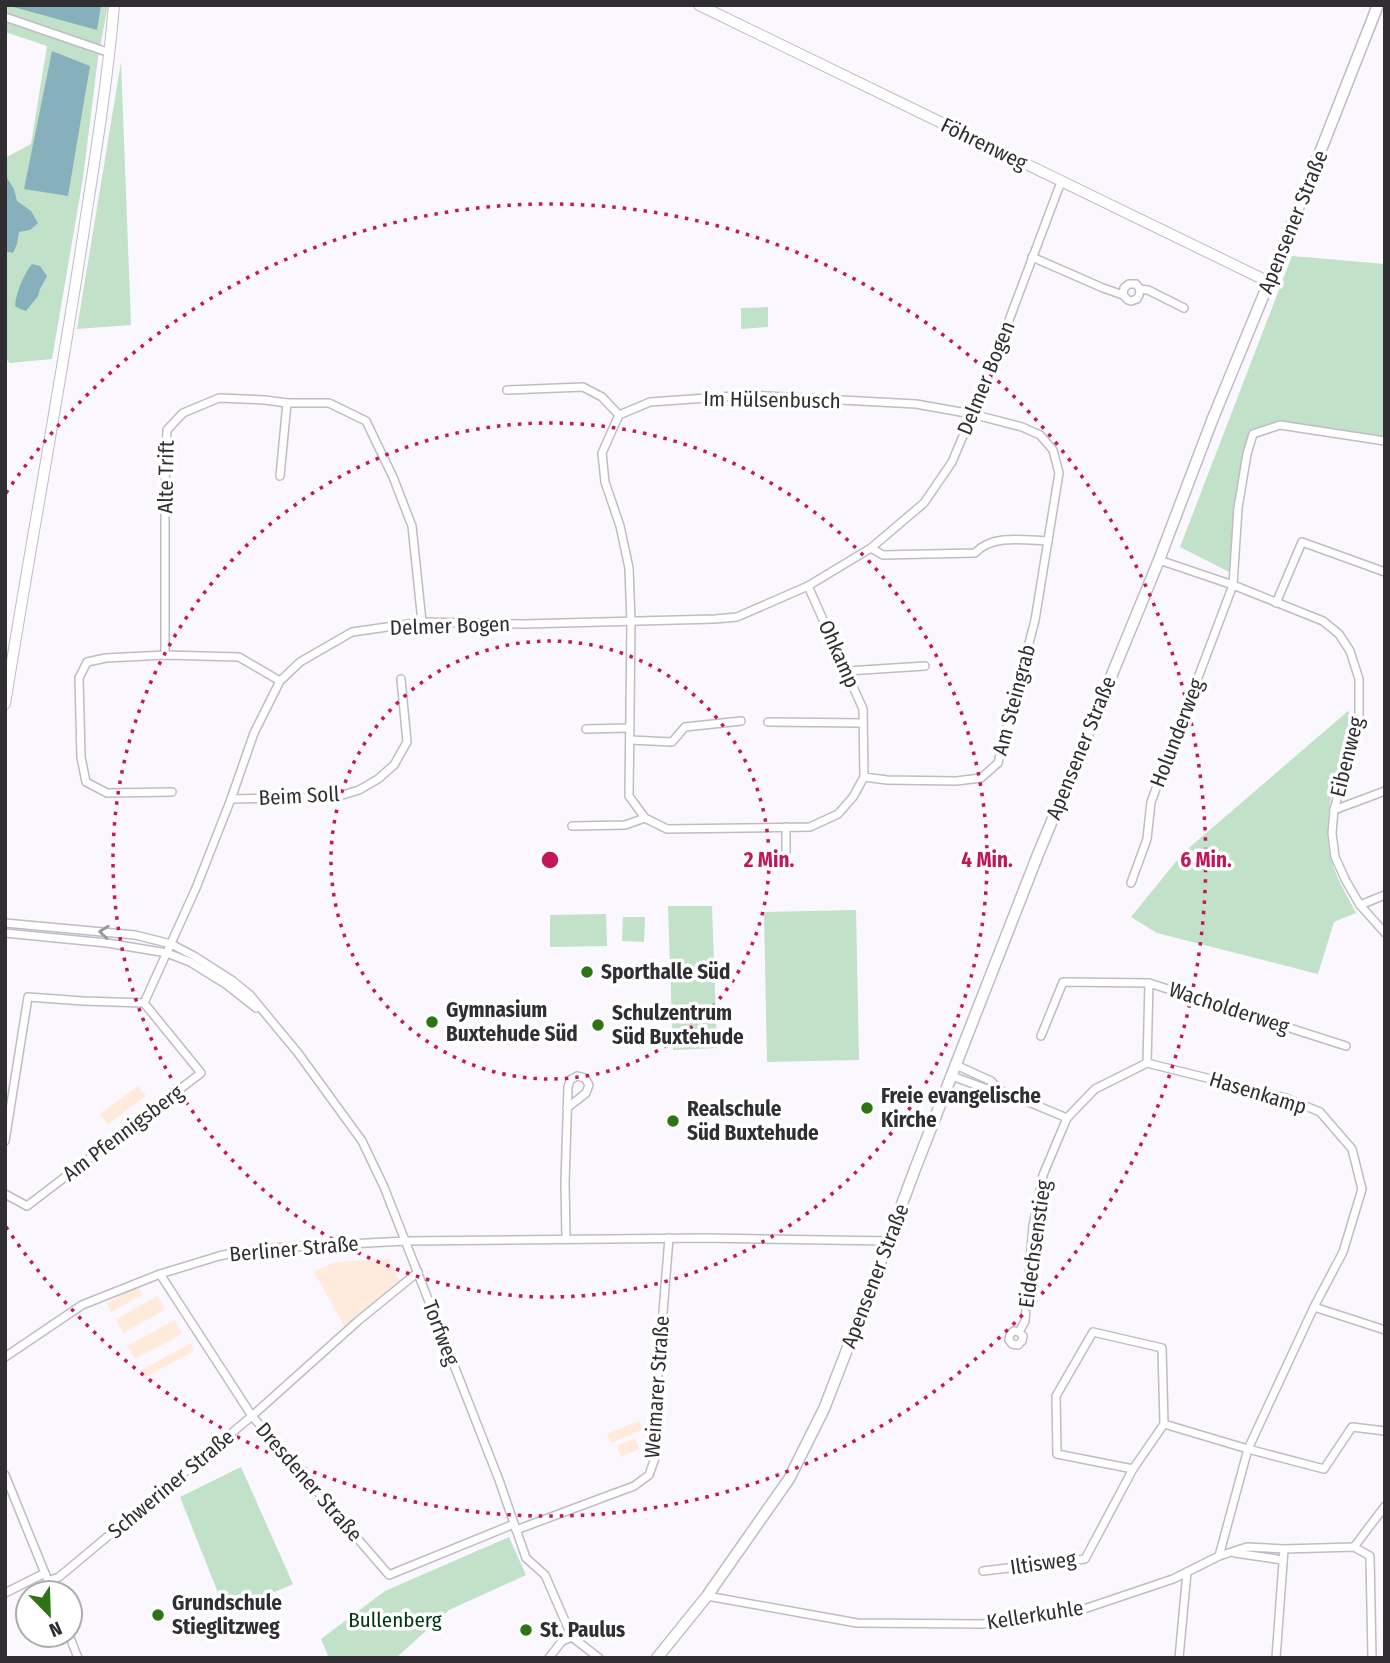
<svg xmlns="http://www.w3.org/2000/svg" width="1390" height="1663" viewBox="0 0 1390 1663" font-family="'Fira Sans Condensed',sans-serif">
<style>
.industrial{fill:#ffebdb}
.green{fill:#c1e1c8}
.water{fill:#86b1bc}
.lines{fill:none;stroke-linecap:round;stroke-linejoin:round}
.minor-casing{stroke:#c0bbc5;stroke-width:10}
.tertiary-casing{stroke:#c0bbc5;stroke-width:12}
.secondary-casing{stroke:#c0bbc5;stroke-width:13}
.minor{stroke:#fff;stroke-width:7}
.tertiary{stroke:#fff;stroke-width:10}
.secondary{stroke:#fff;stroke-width:10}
.oneway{stroke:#989698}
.ring{fill:none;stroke:#c2185b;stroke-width:3.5;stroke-dasharray:3.5 7}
.poi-dot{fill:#2f7414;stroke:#fff;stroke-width:2.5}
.labels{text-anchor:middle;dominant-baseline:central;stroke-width:7;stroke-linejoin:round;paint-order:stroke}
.street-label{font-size:21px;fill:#302e32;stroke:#fff}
.poi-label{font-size:21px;font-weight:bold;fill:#302e32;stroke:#fff;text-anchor:start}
.park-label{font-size:21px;fill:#003414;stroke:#fff}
.centre{fill:#c2185b;stroke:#fff;stroke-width:3.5}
.ring-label{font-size:21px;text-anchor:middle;font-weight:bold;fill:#c2185b;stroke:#fff;stroke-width:7;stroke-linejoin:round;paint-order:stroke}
</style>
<rect width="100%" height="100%" fill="#fbf7fe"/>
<g class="industrial">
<polygon points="138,1086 146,1096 108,1124 100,1114"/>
<polygon points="389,1259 399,1280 345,1327 314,1272 335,1262"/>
<polygon points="138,1286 142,1295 111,1312 107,1303"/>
<polygon points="158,1296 165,1310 123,1333 116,1319"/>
<polygon points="175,1320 182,1334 135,1359 127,1346"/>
<polygon points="191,1343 194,1351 144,1378 140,1371"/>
<polygon points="639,1421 644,1429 611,1443 607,1434"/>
<polygon points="635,1438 639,1449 621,1457 617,1446"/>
</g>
<g class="green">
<polygon points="5,5 108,5 98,58 83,178 52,359 10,363 5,358 5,158 31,144 47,46 5,32"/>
<polygon points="121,62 131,325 77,329"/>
<polygon points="1292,256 1385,264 1385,440 1280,425 1253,434 1247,454 1233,574 1180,547"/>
<polygon points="768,307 768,327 741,329 741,308"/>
<path d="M 1348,711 L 1354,721 C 1341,764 1319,813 1331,859 C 1336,878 1347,895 1356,913 L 1334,922 L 1318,974 L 1157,933 L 1131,917 L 1183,853 Z"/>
<polygon points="668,906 712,906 717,1048 673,1050"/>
<polygon points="856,910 859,1060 767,1062 764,912"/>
<polygon points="606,914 607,946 550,947 550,915"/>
<polygon points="623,917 645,917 644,942 622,941"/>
<polygon points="241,1467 293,1584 226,1613 180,1497"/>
<polygon points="509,1537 526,1575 449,1610 396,1658 329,1658 321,1639 385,1591"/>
</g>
<g class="water">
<polygon points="6,5 101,5 97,30"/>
<polygon points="52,51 90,66 68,196 24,189"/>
<polygon points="7,178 14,189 17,201 31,211 38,223 30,230 19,232 17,244 13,253 5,251 5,179"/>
<path d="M 32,264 L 40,266 L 47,276 L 40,289 L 38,296 L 26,311 L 20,309 L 15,306 C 16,292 24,274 32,264 Z"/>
</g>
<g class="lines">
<defs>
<g id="minor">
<polyline points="5,17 110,53"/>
<path d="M 1032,257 L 1103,288 L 1123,295 L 1128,300 L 1131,301 L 1137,299 C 1141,293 1141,289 1136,284 L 1129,284 L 1124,288 L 1123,295"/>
<polyline points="1140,289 1148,290 1184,308"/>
<polyline points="507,390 583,387 602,397 619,415"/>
<polyline points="280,476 287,403"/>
<path d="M 871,548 L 883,555 L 975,553 C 992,534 1025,540 1048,541"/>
<polyline points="1159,560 1233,585 1323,621 1339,634 1350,651 1359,679 1359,722 1334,810 1332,833 1335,857 1346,881 1360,905 1385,933"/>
<polyline points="808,586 863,709 864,777 853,797 838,814 810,827 667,829 645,818 629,796 631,622 629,568 620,526 605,482 602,453 619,415 650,402 749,395 916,404 972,414 1022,427 1040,435 1053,450 1059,473 1035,620 998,763 981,778 956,781 887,780 864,777"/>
<polyline points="1276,603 1302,542 1385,572"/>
<polyline points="165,655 165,487 167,430 183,413 219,398 265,400 287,403 329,403 366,421 393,477 412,526 422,622"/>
<polyline points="847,671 925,666"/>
<polyline points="768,722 863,723"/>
<polyline points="586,729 630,728"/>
<polyline points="630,740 672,742 685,727 741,721"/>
<polyline points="172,792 107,793 86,782 81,757 79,678 87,662 106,658 165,655 239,657 280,681"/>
<polyline points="231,799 336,797 359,790 378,779 394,765 407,742 401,679"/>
<polyline points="1334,810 1385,791"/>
<polyline points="572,826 625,825 645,818"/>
<polyline points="786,860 786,827"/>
<polyline points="1131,883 1147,839 1151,802 1233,585 1238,508 1247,454 1253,434 1280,425 1385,441"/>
<polyline points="1360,905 1385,895"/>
<polyline points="5,923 135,935 171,944 194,956 233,981 250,995 298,1053 362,1141 384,1187 499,1480 526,1558 545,1575 572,1637 599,1658"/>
<polyline points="5,933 107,943 167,953 190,962 227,985 256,1008"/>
<polyline points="144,1003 196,888 231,799 254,733 280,681 300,662 352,632 422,622 524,624 715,619 737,617 808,586 871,548 924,503 952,462 985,384 1061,182"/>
<polyline points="1041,1036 1063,982 1149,983"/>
<polyline points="1147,1063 1149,983 1346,1046"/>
<polyline points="956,1065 991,1081 1001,1091"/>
<polyline points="952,1076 987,1089 1002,1091 1067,1118 1095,1089 1147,1063 1263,1092 1286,1098 1320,1112 1352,1149 1362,1189 1343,1252 1314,1307 1248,1449 1219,1556"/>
<polyline points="5,1141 28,997 83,1001 144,1003 201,1073 27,1206 5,1194"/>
<polyline points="566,1239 565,1183 568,1087 570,1080 577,1076 585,1078 589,1085 586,1093 567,1108"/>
<polyline points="160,1274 252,1416 389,1575 514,1524"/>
<polyline points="1314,1307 1385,1330"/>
<polyline points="1019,1332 1023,1336 1022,1341 1018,1345 1012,1344 1009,1340 1010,1334 1014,1331 1019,1332 1025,1321 1033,1226 1043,1175 1067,1118"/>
<polyline points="5,1357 82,1305 160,1274 219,1256 238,1252 271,1248 406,1241 706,1238 889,1241"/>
<polyline points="1164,1424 1162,1348 1093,1332 1056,1396 1057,1454 1133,1469 1164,1424 1248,1449 1324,1469 1352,1427 1385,1431"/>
<polyline points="5,1475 53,1593"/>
<polyline points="516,1530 634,1486 649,1475 656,1455 658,1374 669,1238"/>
<polyline points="1354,1547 1385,1506"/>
<polyline points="1235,1553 1283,1560"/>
<polyline points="983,1571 1085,1559 1133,1469"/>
<polyline points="48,1581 59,1577 252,1416 358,1321 418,1272"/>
<polyline points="5,1593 45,1573"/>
<polyline points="707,1596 857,1623 982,1624 1072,1613 1173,1579 1219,1556 1247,1547 1284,1549 1354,1547 1370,1556 1372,1658"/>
<polyline points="69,1635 78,1658"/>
<polyline points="549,1658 562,1641 572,1637"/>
<polyline points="1179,1658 1187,1572"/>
<polyline points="1276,1658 1284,1549"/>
</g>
<g id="tertiary">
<polyline points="699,5 1269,282"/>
<path d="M 5,704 C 31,541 62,379 86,216 C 97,146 108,76 114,5"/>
</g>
<polyline id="secondary" points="657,1658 707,1596 789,1479 824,1409 867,1298 915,1169 1037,857 1159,560 1213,418 1269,282 1378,5"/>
</defs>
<use href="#minor" class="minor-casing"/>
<use href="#tertiary" class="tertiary-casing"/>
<use href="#secondary" class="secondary-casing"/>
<use href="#minor" class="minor"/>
<use href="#tertiary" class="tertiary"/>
<use href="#secondary" class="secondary"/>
</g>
<defs><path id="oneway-chevron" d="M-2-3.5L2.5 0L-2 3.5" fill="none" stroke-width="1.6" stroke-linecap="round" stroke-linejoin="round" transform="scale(1.75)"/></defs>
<use class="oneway" href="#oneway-chevron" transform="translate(104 932) rotate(-174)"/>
<g class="ring">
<circle cx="550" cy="860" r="219"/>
<circle cx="550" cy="860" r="437"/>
<path d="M6 493A656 656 0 1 1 6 1227"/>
</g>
<g class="poi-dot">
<circle cx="587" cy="972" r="7"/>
<circle cx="432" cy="1022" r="7"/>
<circle cx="598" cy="1025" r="7"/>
<circle cx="867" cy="1108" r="7"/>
<circle cx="673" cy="1121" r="7"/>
<circle cx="158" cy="1615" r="7"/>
<circle cx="526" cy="1630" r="7"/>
</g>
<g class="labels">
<g class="street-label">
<text transform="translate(984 144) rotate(26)">Föhrenweg</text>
<text transform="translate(1293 222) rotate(-68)">Apensener Straße</text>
<text transform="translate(986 378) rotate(-68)">Delmer Bogen</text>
<text transform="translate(772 400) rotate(1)">Im Hülsenbusch</text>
<text transform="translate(166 477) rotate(-89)">Alte Trift</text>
<text transform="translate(450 626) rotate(-2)">Delmer Bogen</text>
<text transform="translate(839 654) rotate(66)">Ohkamp</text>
<text transform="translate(1014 700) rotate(-75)">Am Steingrab</text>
<text transform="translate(1177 733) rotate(-69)">Holunderweg</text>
<text transform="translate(1081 748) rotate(-68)">Apensener Straße</text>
<text transform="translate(1347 757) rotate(-76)">Eibenweg</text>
<text transform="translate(299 796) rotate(-3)">Beim Soll</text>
<text transform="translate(1229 1008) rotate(18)">Wacholderweg</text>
<text transform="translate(1258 1093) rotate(17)">Hasenkamp</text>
<text transform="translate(123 1133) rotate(-37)">Am Pfennigsberg</text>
<text transform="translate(1035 1244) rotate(-82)">Eidechsenstieg</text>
<text transform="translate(294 1249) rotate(-5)">Berliner Straße</text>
<text transform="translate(875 1276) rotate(-69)">Apensener Straße</text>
<text transform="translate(441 1333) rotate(69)">Torfweg</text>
<text transform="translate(657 1387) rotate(-86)">Weimarer Straße</text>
<text transform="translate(309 1482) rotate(49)">Dresdener Straße</text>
<text transform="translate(171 1484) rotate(-40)">Schweriner Straße</text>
<text transform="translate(1043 1563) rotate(-8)">Iltisweg</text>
<text transform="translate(1035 1615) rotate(-9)">Kellerkuhle</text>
</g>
<g class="poi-label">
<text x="601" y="972">Sporthalle Süd</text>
<text x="446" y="1010">Gymnasium<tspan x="446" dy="24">Buxtehude Süd</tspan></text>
<text x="612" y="1013">Schulzentrum<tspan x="612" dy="24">Süd Buxtehude</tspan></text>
<text x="881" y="1096">Freie evangelische<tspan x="881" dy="24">Kirche</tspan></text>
<text x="687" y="1109">Realschule<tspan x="687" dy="24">Süd Buxtehude</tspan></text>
<text x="172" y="1603">Grundschule<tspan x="172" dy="24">Stieglitzweg</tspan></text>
<text x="540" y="1630">St. Paulus</text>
</g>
<g class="park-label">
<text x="395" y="1620">Bullenberg</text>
</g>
</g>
<circle cx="550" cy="860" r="10" class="centre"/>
<g class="ring-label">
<text x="769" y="867">2 Min.</text>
<text x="987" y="867">4 Min.</text>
<text x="1206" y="867">6 Min.</text>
</g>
<rect width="1390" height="1663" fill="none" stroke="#302e32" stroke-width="14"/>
<g transform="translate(49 1614) rotate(157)"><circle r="33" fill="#ffffff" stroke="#acabad" stroke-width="2"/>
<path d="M0-5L12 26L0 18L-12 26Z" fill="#2f7414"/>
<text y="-10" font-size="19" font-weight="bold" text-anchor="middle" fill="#302e32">N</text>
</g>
</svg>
